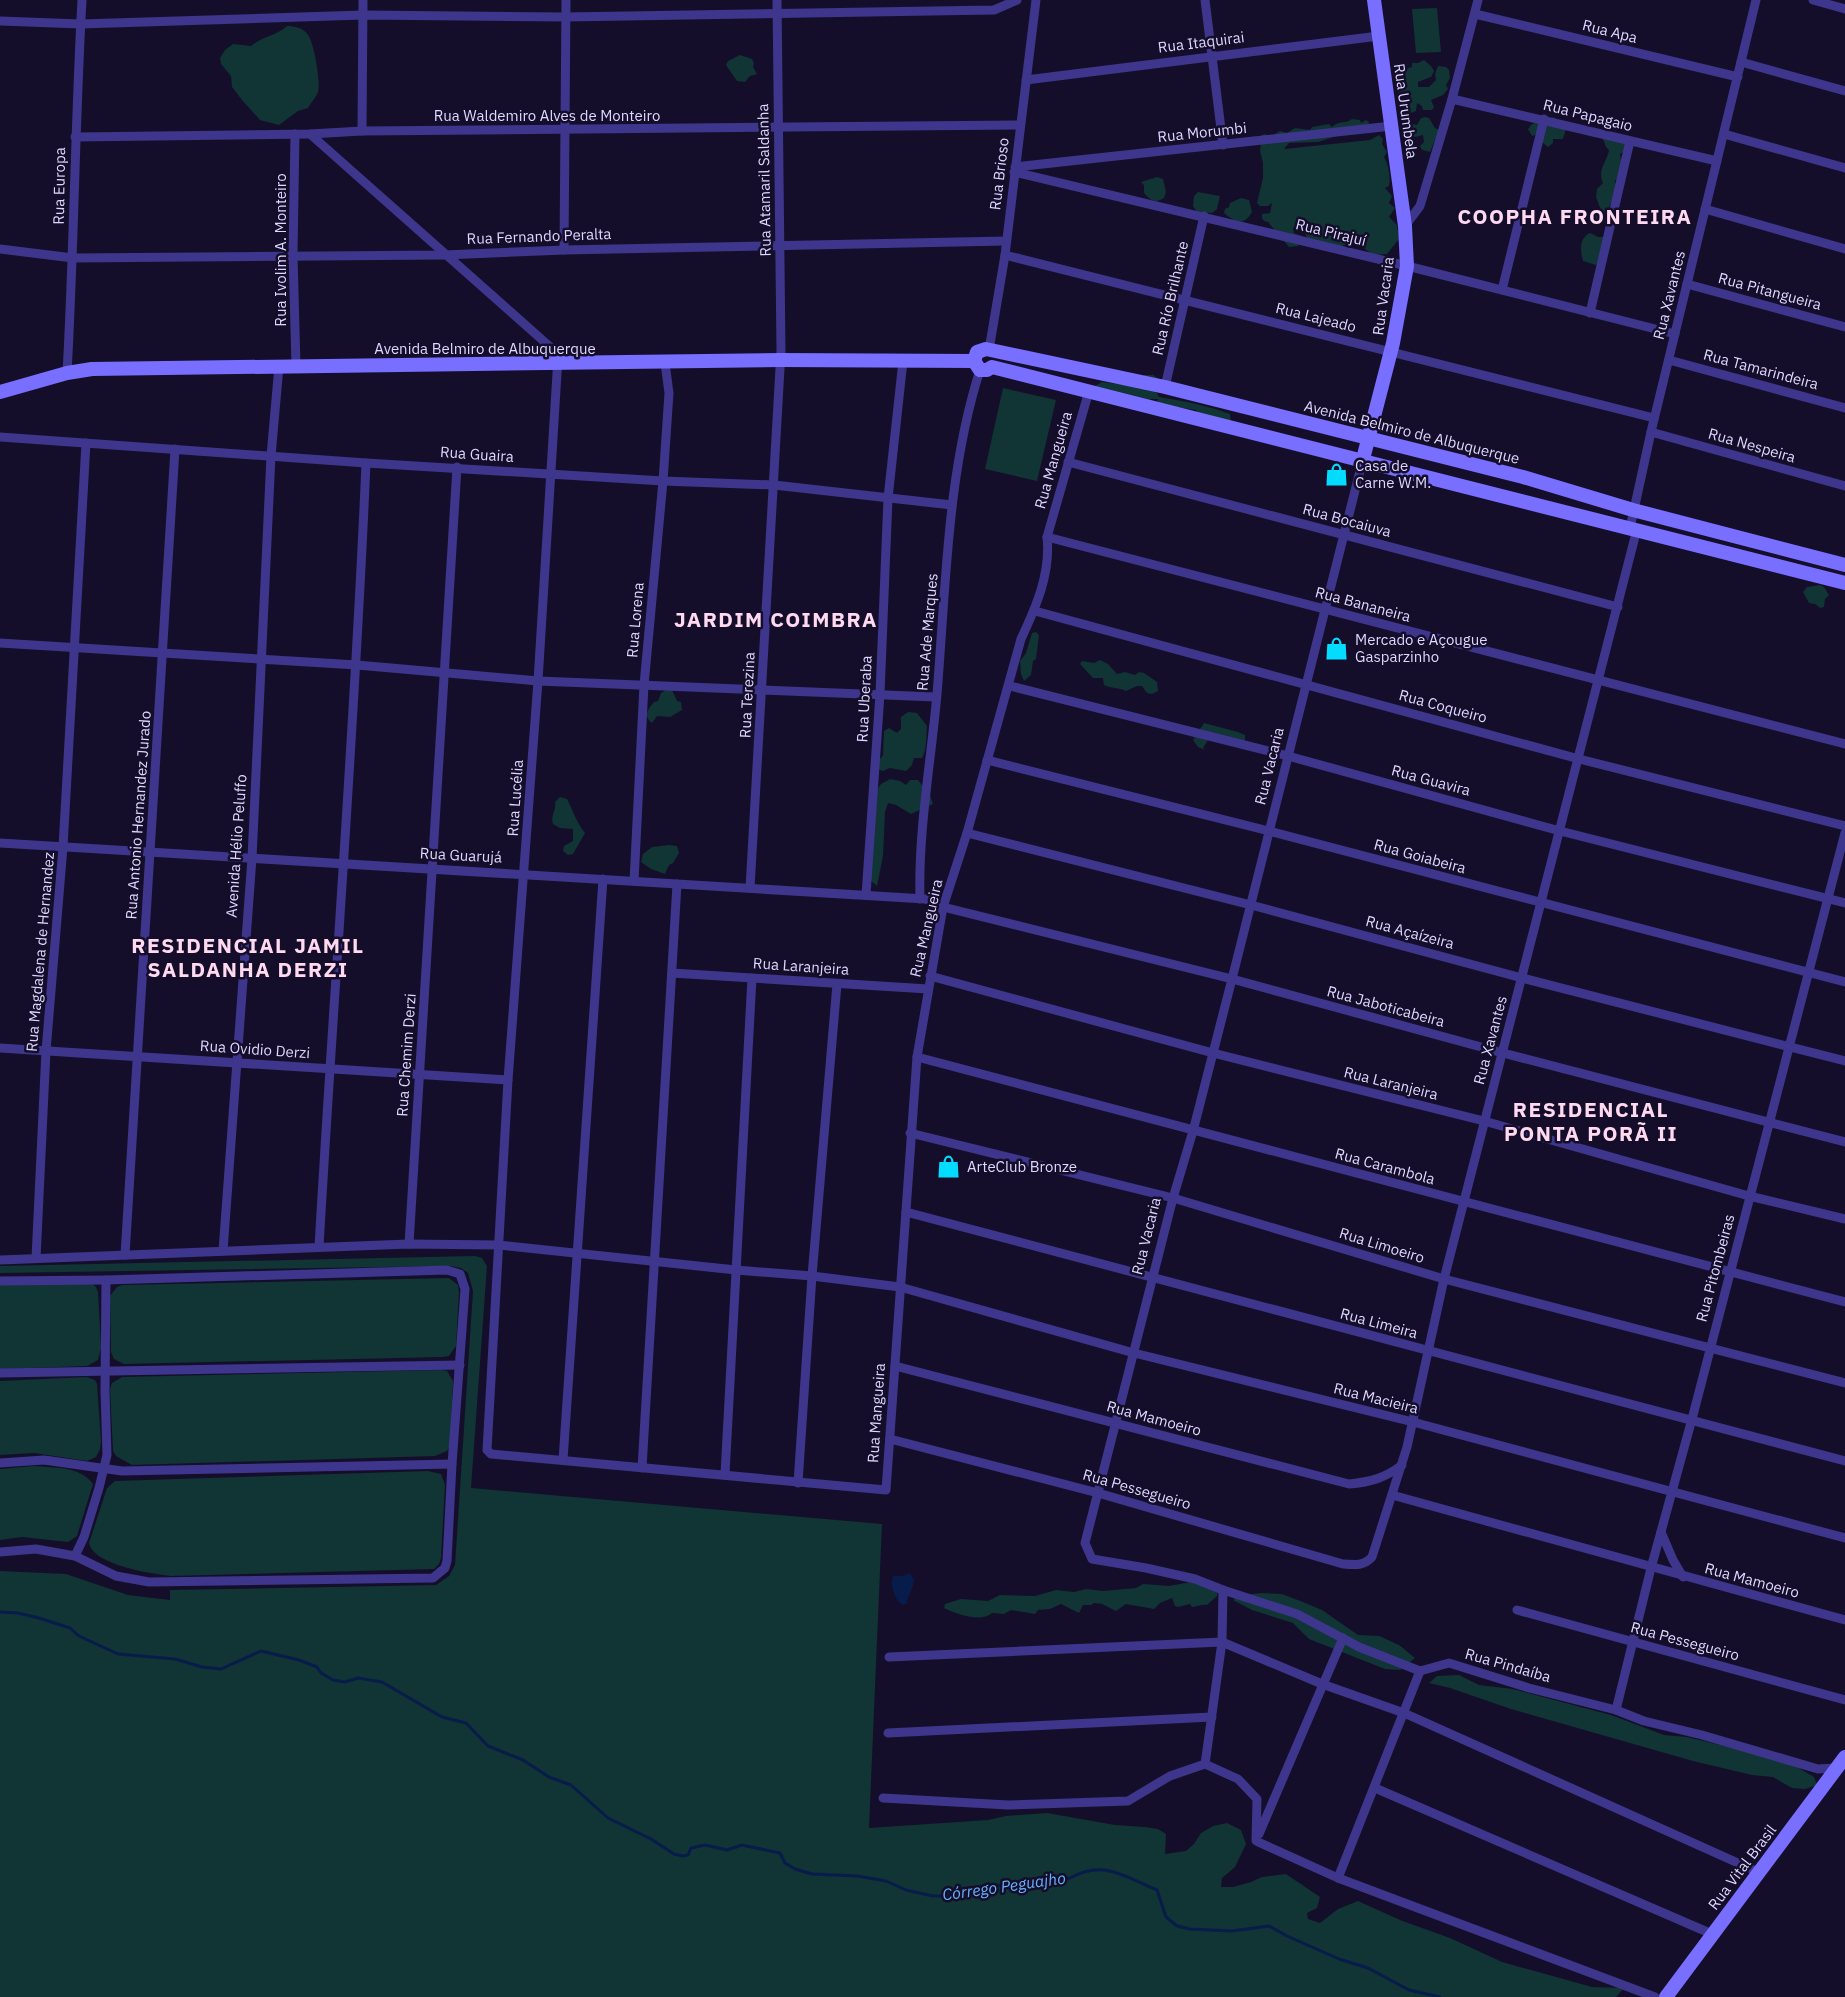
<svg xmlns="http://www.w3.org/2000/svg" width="1845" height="1997" viewBox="0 0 1845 1997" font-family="'IBM Plex Sans',sans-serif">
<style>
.green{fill:#113434}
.water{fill:#071c4b}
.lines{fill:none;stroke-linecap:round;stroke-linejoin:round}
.stream{stroke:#071c4b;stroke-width:3}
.minor{stroke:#3d368c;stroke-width:9}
.secondary{stroke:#786eff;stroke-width:14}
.labels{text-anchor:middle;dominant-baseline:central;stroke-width:5;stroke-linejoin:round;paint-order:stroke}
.street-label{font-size:15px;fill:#ded7ff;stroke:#140e2a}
.poi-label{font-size:15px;fill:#ded7ff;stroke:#140e2a;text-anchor:start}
.water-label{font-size:16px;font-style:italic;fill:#65b1ff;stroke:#140e2a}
.district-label{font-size:21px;font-weight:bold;letter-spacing:1.5px;fill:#ffd9f0;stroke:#140e2a}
</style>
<rect width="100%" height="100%" fill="#140e2a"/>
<g class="green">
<polygon points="1437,8 1441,52 1416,53 1412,9"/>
<path d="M 287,26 C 295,26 304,28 308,35 C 314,42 321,83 318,92 C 316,97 311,103 308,108 L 298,111 L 279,125 L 260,120 L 242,100 L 232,87 L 231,76 L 221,64 L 220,58 L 225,50 L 233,44 L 251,46 C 264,35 275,37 287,26 Z"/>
<polygon points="740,55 752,59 754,63 753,67 757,74 750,76 745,82 737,81 726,65 728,61"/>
<path d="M 1424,60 L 1431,66 L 1434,71 L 1431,77 L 1418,82 L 1418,87 L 1429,87 L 1436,80 L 1435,74 L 1438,66 L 1446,67 L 1449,70 L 1450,78 L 1446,85 L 1448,89 L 1443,95 L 1431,100 L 1434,107 L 1432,110 L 1423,110 L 1422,106 L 1417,103 L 1416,111 L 1408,114 L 1405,112 L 1405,106 L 1400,104 C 1398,95 1396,77 1402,71 C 1403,70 1411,67 1412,67 L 1412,63 L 1418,63 Z"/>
<path d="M 1425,117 L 1429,118 L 1435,128 L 1439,130 L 1430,152 L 1422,150 L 1420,146 L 1424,142 L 1423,135 L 1415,137 L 1405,133 L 1405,129 C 1409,125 1411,123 1417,125 L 1421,118 Z"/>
<polygon points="1554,117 1566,129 1563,139 1553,139 1553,143 1548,147 1543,143 1542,137 1538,134 1532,136 1528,129 1532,124"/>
<path d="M 1352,119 L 1360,120 L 1361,123 L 1366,120 L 1369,122 L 1368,126 L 1318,142 L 1289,143 L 1284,149 L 1370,140 L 1379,135 L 1383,139 L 1382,144 L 1387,152 L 1384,157 C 1388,164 1391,176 1389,186 L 1385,188 L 1392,196 L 1389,203 L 1395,208 L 1389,217 L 1397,225 L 1399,239 L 1387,254 L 1373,255 L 1360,245 L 1350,243 L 1339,247 L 1307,239 L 1305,232 L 1297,225 L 1293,228 L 1294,233 L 1302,236 L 1302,242 L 1298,246 L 1289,247 L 1268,222 L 1264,221 L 1262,218 L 1262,214 L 1270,213 L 1272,203 L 1268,206 L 1260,206 L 1257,203 L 1263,178 L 1263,163 L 1260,151 L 1262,135 L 1265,134 L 1270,137 L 1280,131 L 1287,133 L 1295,128 L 1310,130 L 1312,127 L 1329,124 L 1332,127 C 1339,120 1346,124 1352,119 Z"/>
<path d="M 1602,136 L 1633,142 L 1634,146 L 1620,154 C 1622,165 1622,172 1615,181 L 1617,189 L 1609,207 L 1613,209 L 1613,221 L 1601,223 L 1595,218 L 1596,211 L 1600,208 L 1596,197 L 1597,189 L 1603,183 C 1597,169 1607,162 1609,150 L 1606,147 Z"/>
<path d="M 1157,177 L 1163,179 L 1166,192 L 1164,198 C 1155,204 1150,200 1144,193 L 1144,185 L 1141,182 Z"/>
<polygon points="1198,192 1220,196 1217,209 1212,213 1197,212 1193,206 1194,196"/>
<path d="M 1241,198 L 1249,200 L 1252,212 C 1244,227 1235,222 1224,213 L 1225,209 L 1229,207 L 1230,203 Z"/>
<path d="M 1590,233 L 1598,237 L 1607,237 L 1611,243 L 1608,253 L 1596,265 L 1583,261 C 1580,250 1579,238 1590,233 Z"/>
<path d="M 1145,375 L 1153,375 L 1160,380 L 1150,390 L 1157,393 L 1159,397 C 1184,401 1209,406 1230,414 L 1231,422 L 1201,417 L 1196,410 L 1156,404 L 1158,399 L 1148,399 L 1095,386 L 1102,382 L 1132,386 Z"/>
<polygon points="1003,388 1056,400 1037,481 985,469"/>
<polygon points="1820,585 1824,587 1829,595 1825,599 1824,607 1820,608 1815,604 1809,603 1803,592 1807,587"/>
<polygon points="1036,632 1039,635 1036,659 1033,661 1031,675 1024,681 1021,674 1020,661 1026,653 1032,633"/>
<path d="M 1100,660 L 1108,664 L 1117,674 L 1125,672 L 1135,675 L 1139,672 L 1144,673 L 1157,682 L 1158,691 L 1152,694 L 1147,693 L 1142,686 L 1137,686 L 1126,691 C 1119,687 1111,689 1104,685 L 1103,678 L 1093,678 L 1080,664 L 1082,661 L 1094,663 Z"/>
<path d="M 668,689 L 672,690 L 677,701 L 681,702 L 682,710 L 670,717 L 657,716 L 652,723 C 643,716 648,709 654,702 L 658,701 L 661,693 Z"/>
<path d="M 908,712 L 917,713 L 927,726 C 926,737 927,749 922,758 L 914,758 L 912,765 L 906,771 L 890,768 L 883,771 L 877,769 L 877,763 L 883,755 L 884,731 L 889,728 L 897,733 L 901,729 L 901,717 Z"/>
<polygon points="1204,723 1238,732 1245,735 1245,742 1208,740 1203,748 1205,750 1198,747 1193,740"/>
<polygon points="890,779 900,781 906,785 910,780 918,780 930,795 933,804 911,814 896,805 888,803 885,812 883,856 877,886 870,880 876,791 881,784"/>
<path d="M 560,797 L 567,799 C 573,810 576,822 585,833 L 573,854 L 568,855 L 563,851 L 564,846 L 573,841 L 573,829 L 560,828 L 553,824 C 550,815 557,810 555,802 Z"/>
<polygon points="669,845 677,846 679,853 673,863 669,865 665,874 651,869 641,862 643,854 652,847"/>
<polygon points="475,1256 482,1258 487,1266 471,1488 882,1524 869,1828 988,1820 1006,1816 1047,1813 1115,1825 1145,1827 1158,1829 1166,1834 1165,1854 1186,1851 1194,1844 1201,1833 1213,1826 1227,1823 1241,1830 1246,1844 1235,1867 1222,1878 1221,1887 1233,1887 1251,1882 1262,1877 1286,1874 1320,1897 1317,1908 1307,1913 1308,1919 1320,1923 1338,1909 1358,1901 1400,1920 1450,1938 1502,1962 1592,1987 1624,1988 1616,1997 0,1997 0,1571 66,1574 128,1595 170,1600 170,1590 436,1585 449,1576 455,1565 473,1291 468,1273 461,1268 451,1266 0,1273 0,1266"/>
<polygon points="449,1278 458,1285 459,1292 456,1346 449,1356 443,1357 124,1364 114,1359 111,1352 110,1296 117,1287 122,1285"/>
<polygon points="91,1283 96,1287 98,1292 101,1348 98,1360 87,1366 0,1369 0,1285"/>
<polygon points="442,1370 447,1371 453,1381 450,1446 447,1451 435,1456 132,1465 116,1456 113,1451 110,1389 112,1383 122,1377"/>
<polygon points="87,1377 95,1380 97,1384 101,1441 100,1449 96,1457 87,1461 34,1453 0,1455 0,1381"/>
<path d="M 34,1466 C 56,1468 80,1466 93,1484 L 77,1536 L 68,1542 L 22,1537 L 0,1540 L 0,1469 Z"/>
<path d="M 428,1471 L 441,1474 L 445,1485 L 441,1558 L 439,1564 L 434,1569 L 171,1576 C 152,1574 93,1565 89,1543 L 107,1488 L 115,1481 Z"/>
<path d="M 1191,1582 L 1218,1590 L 1217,1596 L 1207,1605 C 1201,1604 1198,1607 1192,1607 L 1190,1604 L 1178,1607 L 1175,1606 L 1172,1598 L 1160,1603 L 1154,1609 L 1126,1604 L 1116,1611 L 1102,1604 L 1094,1603 L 1091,1605 L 1083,1605 L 1079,1613 L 1061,1604 L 1050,1609 L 1038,1610 L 1035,1614 L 1011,1610 L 1004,1614 L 992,1613 C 981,1623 956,1614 944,1608 L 945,1604 L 961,1599 L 988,1601 L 1000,1595 L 1035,1596 L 1056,1590 L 1074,1592 L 1086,1589 L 1103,1591 L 1136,1588 L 1143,1584 L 1169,1586 Z"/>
<polygon points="1262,1593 1282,1594 1303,1602 1322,1610 1358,1635 1379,1636 1399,1645 1415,1658 1400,1670 1385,1669 1309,1639 1293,1623 1252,1610 1233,1600 1241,1595"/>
<polygon points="1459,1675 1479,1685 1513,1689 1611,1715 1664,1735 1687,1737 1753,1753 1795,1766 1814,1777 1817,1785 1805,1789 1792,1788 1773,1777 1752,1775 1693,1761 1511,1709 1450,1688 1429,1683 1437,1676"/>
</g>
<path class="water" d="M 910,1573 L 914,1580 C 913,1589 908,1595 907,1603 L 903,1605 C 894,1600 890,1585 893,1576 L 902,1576 Z"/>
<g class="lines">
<path class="stream" d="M 0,1612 L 18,1613 L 39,1618 L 70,1628 L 79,1636 L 118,1654 L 175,1659 L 202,1667 L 221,1669 L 261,1651 L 299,1660 L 317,1667 L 321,1673 L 333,1680 L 345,1682 L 358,1678 L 382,1682 L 442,1717 L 466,1723 L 488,1746 L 523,1760 L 549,1777 L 571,1785 L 608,1818 L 651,1839 L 674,1854 L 683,1856 L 688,1855 L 691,1848 L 705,1845 L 727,1850 L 742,1845 L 780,1853 L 785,1863 L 795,1869 L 812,1874 L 857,1876 L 886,1881 L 906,1890 L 933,1896 L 942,1896 L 979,1887 L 1070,1878 C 1105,1859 1124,1877 1157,1890 L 1166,1917 L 1177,1926 L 1190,1929 L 1232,1931 L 1269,1926 L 1287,1936 L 1339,1959 L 1368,1968 L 1409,1990 L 1440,1997"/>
<g class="minor">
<polyline points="1205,0 1223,145"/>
<polyline points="1813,0 1845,9"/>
<polyline points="1475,14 1738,77"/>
<polyline points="0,21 81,24 363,15 566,17 994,10 1017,0"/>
<polyline points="1741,62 1845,91"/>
<polyline points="1026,80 1379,36"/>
<polyline points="1452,99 1717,161"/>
<polyline points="362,131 363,0"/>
<polyline points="295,134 293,255 296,366"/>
<path d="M 310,134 L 557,353 L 558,357 L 538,681 L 508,1080 L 487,1450 L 491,1454 L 886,1490 L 917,1057 L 943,907 L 967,833 L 1021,639 C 1036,607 1051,573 1047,537 L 1089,391"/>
<polyline points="1724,134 1845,168"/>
<polyline points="75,137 310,134 362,131 1020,125"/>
<polyline points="1015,167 1392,126"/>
<polyline points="1014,172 1407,266 1675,334"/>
<polyline points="1705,209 1845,249"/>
<polyline points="1405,226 1420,206 1452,99 1478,0"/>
<polyline points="0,249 73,258 444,255 564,250 1006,241"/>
<polyline points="564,250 566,0"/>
<polyline points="1005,255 1654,418"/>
<polyline points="1687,284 1845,327"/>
<polyline points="1502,290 1544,119"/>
<polyline points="1590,313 1630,141"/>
<polyline points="989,350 1005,255 1036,0"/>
<polyline points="1669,360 1845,408"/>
<path d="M 67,373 C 74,249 75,124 82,0"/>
<polyline points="1165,387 1204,216"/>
<polyline points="1651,432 1845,486"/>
<polyline points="0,437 366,463 663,481 774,485 952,505"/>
<polyline points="1363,459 1232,979 1193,1131 1173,1198 1085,1543 1092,1559 1146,1568 1195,1579 1223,1590 1297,1614 1359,1647 1420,1671 1449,1663 1529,1688 1616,1710 1644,1721 1702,1735 1818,1769 1836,1768"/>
<polyline points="1068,462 1618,607"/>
<polyline points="1630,528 1651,432 1756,0"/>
<polyline points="1047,537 1845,744"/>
<polyline points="1035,611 1579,759 1845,826"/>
<polyline points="0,643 357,665 538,681 936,697"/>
<polyline points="1010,686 1288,756 1560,831 1845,903"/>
<polyline points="987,760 1269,831 1845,982"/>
<polyline points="967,833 1251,905 1522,978 1845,1061"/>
<polyline points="0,843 925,899 934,901 943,907 1232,979 1503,1053 1845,1142"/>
<polyline points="634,881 644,685 663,481 669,393 665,363"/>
<polyline points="750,888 781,351 777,0"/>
<polyline points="866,895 880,694 888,498 903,361"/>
<path d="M 920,899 C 918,831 931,762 937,694 C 946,586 947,473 980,370"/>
<polyline points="672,973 928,989"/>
<polyline points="930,976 1213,1053 1484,1121 1749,1196 1845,1219"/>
<polyline points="0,1048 508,1080"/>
<polyline points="917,1057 1845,1302"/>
<polyline points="910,1133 1173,1198 1444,1279 1845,1383"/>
<polyline points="906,1212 1845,1461"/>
<polyline points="409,1244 457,467"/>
<path d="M 319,1247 C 334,986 355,725 366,463"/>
<polyline points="223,1251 252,858 271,456 279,366"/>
<polyline points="125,1255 175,449"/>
<polyline points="36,1258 46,1051 63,847 86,443"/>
<polyline points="0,1260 409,1244 499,1245 736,1270 812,1276 900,1287 1134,1353 1413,1422 1845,1538"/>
<polyline points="0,1281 106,1280 447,1270 460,1274 465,1289 452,1464 447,1561 445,1568 433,1578 149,1582 116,1576 75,1556 36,1549 0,1552"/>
<path d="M 895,1366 L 1349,1484 C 1371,1482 1385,1478 1402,1465"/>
<polyline points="0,1373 460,1365"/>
<path d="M 890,1439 L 1098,1493 L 1343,1564 C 1355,1565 1364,1566 1372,1557 L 1407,1447 L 1444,1279 L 1637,529"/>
<polyline points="563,1460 603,879"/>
<polyline points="0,1463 44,1460 122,1471 452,1464"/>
<polyline points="642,1468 677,884"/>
<polyline points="725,1474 752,978"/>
<polyline points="798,1483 812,1276 837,984"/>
<polyline points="1392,1495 1845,1620"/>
<polyline points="1661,1532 1673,1560 1683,1577"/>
<polyline points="75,1556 84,1537 99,1488 107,1455 105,1391 106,1280"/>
<polyline points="1517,1610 1845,1700"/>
<polyline points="889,1657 1222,1642 1322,1684 1404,1713 1758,1872"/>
<polyline points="1616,1710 1651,1568 1692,1419 1845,833"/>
<polyline points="888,1733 1212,1717"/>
<polyline points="1205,1764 1238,1779 1257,1799 1256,1841 1338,1878 1655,1997"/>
<polyline points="1375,1788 1712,1934"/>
<polyline points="883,1798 1008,1805 1128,1801 1170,1776 1205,1764 1222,1642 1223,1590"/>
<polyline points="1259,1834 1343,1638"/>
<polyline points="1338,1878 1420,1671"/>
</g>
<g class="secondary">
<polyline points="974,361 977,352 986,349 1165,387 1523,477 1633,510 1845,565"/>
<path d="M 974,361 L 980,370 L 987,370 L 992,367 C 1277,437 1561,510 1845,583"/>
<polyline points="0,392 67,373 92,369 780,360 974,361"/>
<polyline points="1363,459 1393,343 1407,266 1405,226 1374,0"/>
<polyline points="1666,1997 1845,1757"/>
</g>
</g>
<defs>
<symbol id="shop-bare" viewBox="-9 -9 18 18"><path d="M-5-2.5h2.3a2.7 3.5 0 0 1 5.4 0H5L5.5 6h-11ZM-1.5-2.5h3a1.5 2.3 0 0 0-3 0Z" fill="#03dbff" stroke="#140e2a" stroke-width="2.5" paint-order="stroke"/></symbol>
</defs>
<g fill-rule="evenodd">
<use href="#shop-bare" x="1320" y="458" width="33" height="33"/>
<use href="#shop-bare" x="1320" y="632" width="33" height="33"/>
<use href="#shop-bare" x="932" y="1150" width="33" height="33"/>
</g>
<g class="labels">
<g class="street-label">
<text transform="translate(1610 31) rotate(14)">Rua Apa</text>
<text transform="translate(1201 42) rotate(-7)">Rua Itaquirai</text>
<text transform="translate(1406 111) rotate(82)">Rua Urumbela</text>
<text x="547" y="115">Rua Waldemiro Alves de Monteiro</text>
<text transform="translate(1588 115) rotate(14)">Rua Papagaio</text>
<text transform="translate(1202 132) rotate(-6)">Rua Morumbi</text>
<text transform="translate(999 174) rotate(-83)">Rua Brioso</text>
<text transform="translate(764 180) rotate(-91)">Rua Atamaril Saldanha</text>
<text transform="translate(59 186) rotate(-89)">Rua Europa</text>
<text transform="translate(1331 232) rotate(14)">Rua Pirajuí</text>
<text transform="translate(539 236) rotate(-2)">Rua Fernando Peralta</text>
<text transform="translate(280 250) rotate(-90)">Rua Ivolim A. Monteiro</text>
<text transform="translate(1770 291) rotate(15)">Rua Pitangueira</text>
<text transform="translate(1669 295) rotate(-76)">Rua Xavantes</text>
<text transform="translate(1383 296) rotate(-82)">Rua Vacaria</text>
<text transform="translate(1170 298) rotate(-77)">Rua Río Brilhante</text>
<text transform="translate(1316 317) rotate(14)">Rua Lajeado</text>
<text x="485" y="348">Avenida Belmiro de Albuquerque</text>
<text transform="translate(1761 369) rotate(15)">Rua Tamarindeira</text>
<text transform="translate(1412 432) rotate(14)">Avenida Belmiro de Albuquerque</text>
<text transform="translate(1752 445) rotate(16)">Rua Nespeira</text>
<text transform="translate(477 454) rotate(4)">Rua Guaira</text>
<text transform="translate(1053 460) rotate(-74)">Rua Mangueira</text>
<text transform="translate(1347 520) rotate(15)">Rua Bocaiuva</text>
<text transform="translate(1363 604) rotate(15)">Rua Bananeira</text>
<text transform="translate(635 620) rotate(-85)">Rua Lorena</text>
<text transform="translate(927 632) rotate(-85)">Rua Ade Marques</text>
<text transform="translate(747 695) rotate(-87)">Rua Terezina</text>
<text transform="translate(864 699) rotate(-87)">Rua Uberaba</text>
<text transform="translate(1443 706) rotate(15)">Rua Coqueiro</text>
<text transform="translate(1269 766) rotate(-76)">Rua Vacaria</text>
<text transform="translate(1431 780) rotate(15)">Rua Guavira</text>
<text transform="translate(515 798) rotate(-86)">Rua Lucélia</text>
<text transform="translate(138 815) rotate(-86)">Rua Antonio Hernandez Jurado</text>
<text transform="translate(236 846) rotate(-86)">Avenida Hélio Peluffo</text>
<text transform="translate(461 855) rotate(3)">Rua Guarujá</text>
<text transform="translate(1420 856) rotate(15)">Rua Goiabeira</text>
<text transform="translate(926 928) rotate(-77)">Rua Mangueira</text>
<text transform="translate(1410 932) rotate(15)">Rua Açaízeira</text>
<text transform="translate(40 952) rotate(-85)">Rua Magdalena de Hernandez</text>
<text transform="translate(801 966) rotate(4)">Rua Laranjeira</text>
<text transform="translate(1386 1006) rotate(15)">Rua Jaboticabeira</text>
<text transform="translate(1490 1040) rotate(-75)">Rua Xavantes</text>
<text transform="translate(255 1049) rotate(4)">Rua Ovidio Derzi</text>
<text transform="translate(406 1055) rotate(-86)">Rua Chemim Derzi</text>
<text transform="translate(1391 1083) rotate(14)">Rua Laranjeira</text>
<text transform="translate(1385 1166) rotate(15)">Rua Carambola</text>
<text transform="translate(1146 1236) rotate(-76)">Rua Vacaria</text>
<text transform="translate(1382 1245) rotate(17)">Rua Limoeiro</text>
<text transform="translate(1715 1268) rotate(-75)">Rua Pitombeiras</text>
<text transform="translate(1379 1323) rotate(15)">Rua Limeira</text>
<text transform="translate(1376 1398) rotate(14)">Rua Macieira</text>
<text transform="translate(876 1413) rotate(-86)">Rua Mangueira</text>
<text transform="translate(1154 1418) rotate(15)">Rua Mamoeiro</text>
<text transform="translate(1137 1489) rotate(16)">Rua Pessegueiro</text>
<text transform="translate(1752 1580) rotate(15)">Rua Mamoeiro</text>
<text transform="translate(1685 1641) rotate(15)">Rua Pessegueiro</text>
<text transform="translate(1508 1665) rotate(16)">Rua Pindaíba</text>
<text transform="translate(1742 1867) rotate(-53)">Rua Vital Brasil</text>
</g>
<g class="poi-label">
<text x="1355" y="465">Casa de<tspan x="1355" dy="17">Carne W.M.</tspan></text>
<text x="1355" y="639">Mercado e Açougue<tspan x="1355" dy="17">Gasparzinho</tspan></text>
<text x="967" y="1166">ArteClub Bronze</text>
</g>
<g class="water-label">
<text transform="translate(1004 1886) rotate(-8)">Córrego Peguajho</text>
</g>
<g class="district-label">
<text x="1575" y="216">COOPHA FRONTEIRA</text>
<text x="776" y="619">JARDIM COIMBRA</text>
<text x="248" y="945">RESIDENCIAL JAMIL<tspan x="248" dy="24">SALDANHA DERZI</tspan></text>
<text x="1591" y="1109">RESIDENCIAL<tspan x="1591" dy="24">PONTA PORÃ II</tspan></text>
</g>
</g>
</svg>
